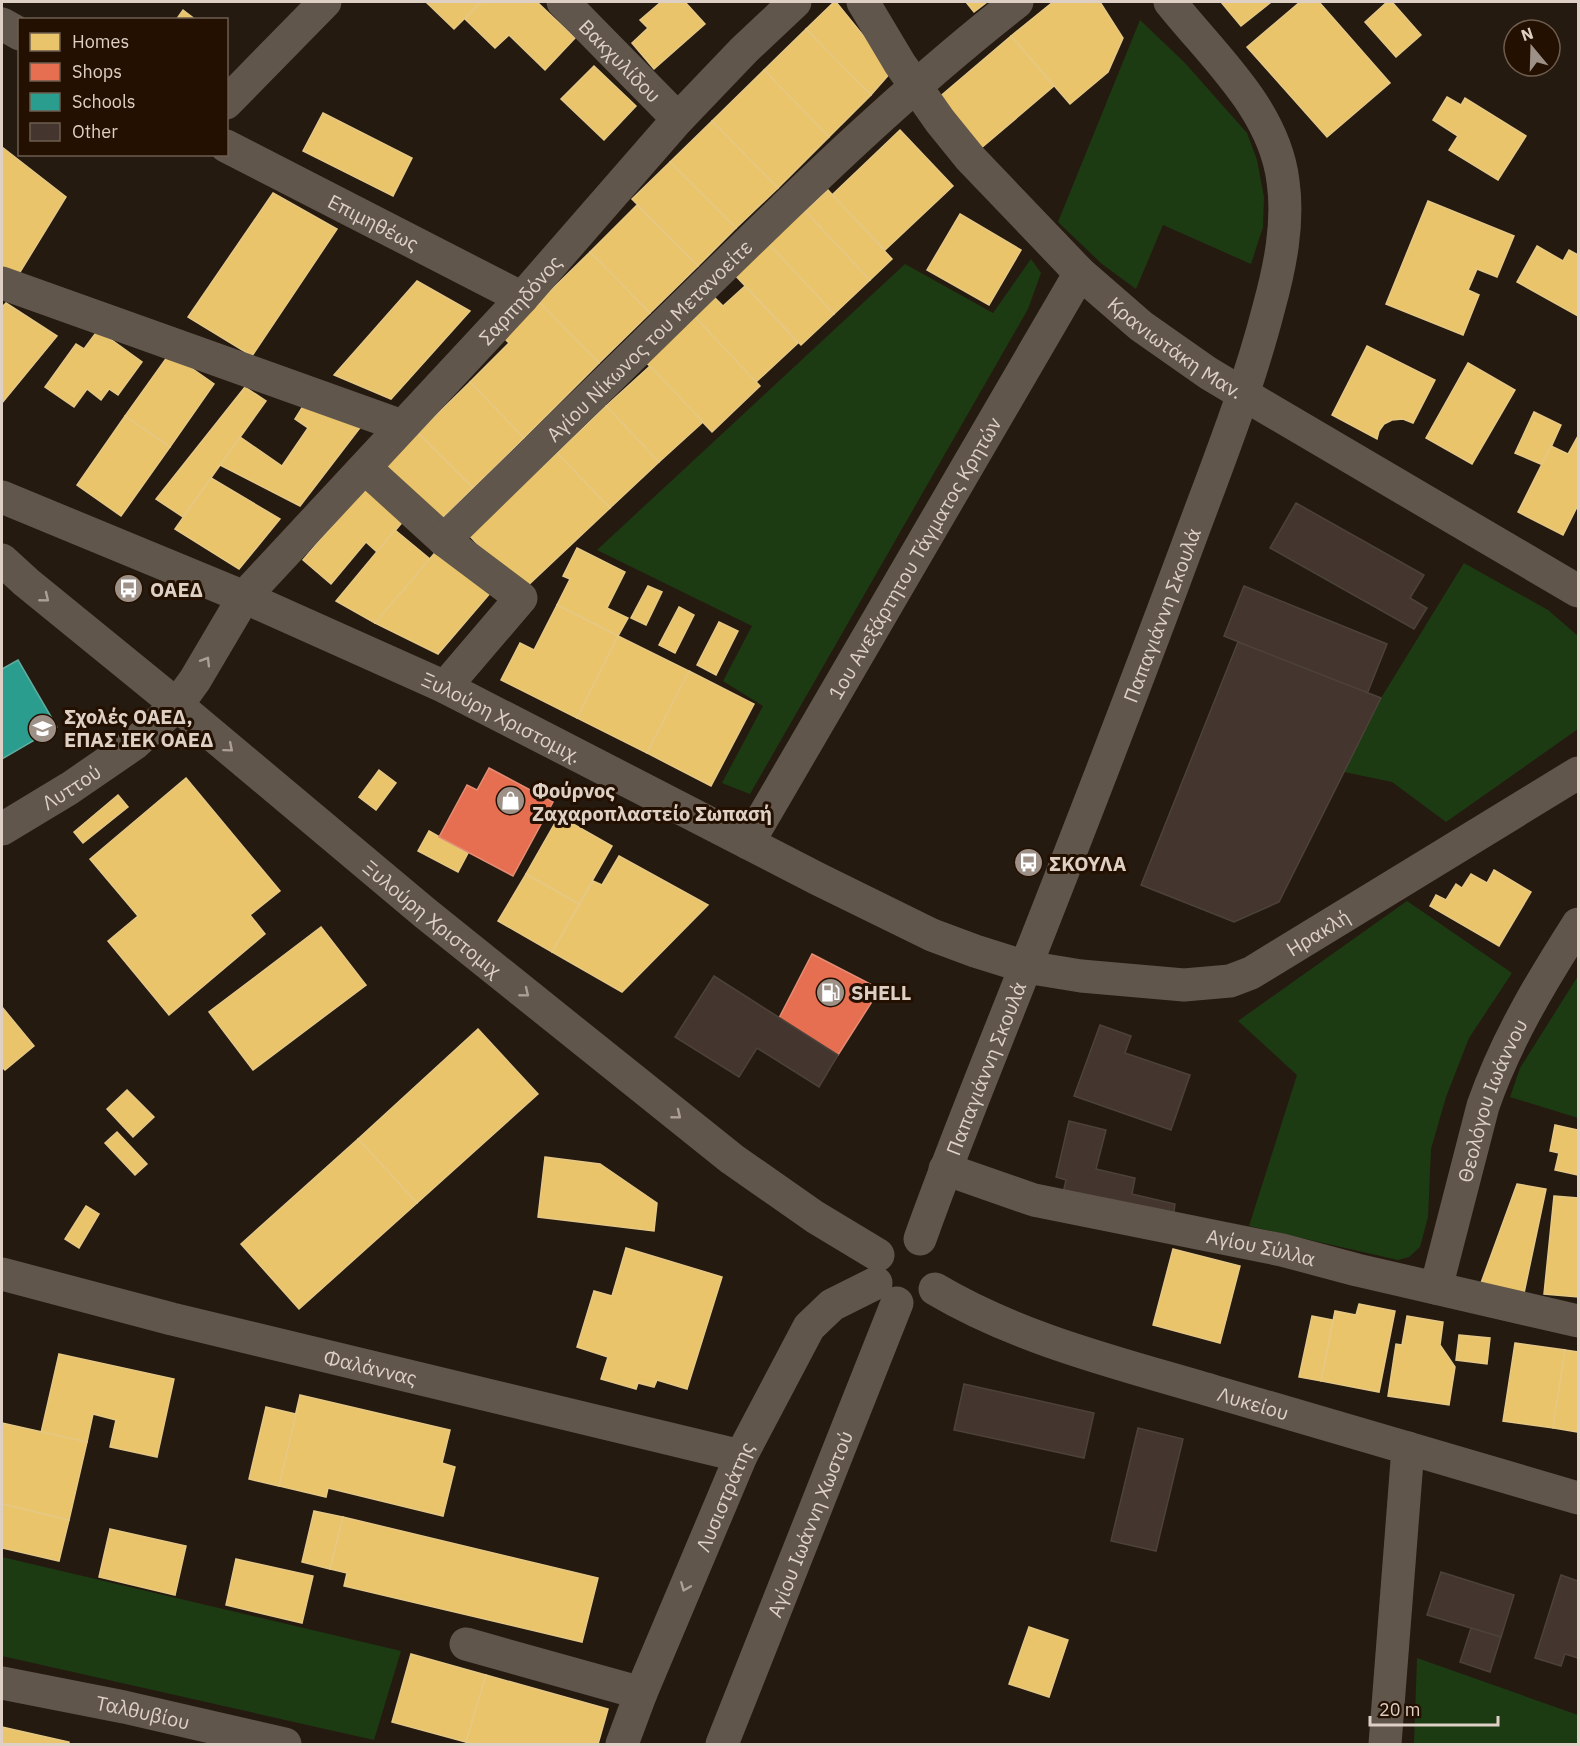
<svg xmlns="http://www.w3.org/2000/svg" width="1580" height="1746" viewBox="0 0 1580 1746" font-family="'IBM Plex Sans',sans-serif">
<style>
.green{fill:#1c3b13}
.homes{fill:#e9c46a;stroke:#e6c885;stroke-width:1.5}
.shops{fill:#e76f51;stroke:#e48c74;stroke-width:1.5}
.schools{fill:#2a9d8f;stroke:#60ac9f;stroke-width:1.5}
.building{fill:#44362e;stroke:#4c423a;stroke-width:1.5}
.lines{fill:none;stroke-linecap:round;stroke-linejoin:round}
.minor{stroke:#60564c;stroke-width:33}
.oneway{stroke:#ac9f95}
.labels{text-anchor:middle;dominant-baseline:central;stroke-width:6;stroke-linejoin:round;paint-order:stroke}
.street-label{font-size:20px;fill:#ded0c5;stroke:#231001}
.poi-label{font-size:20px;font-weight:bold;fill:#ded0c5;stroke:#231001;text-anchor:start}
</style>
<rect width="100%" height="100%" fill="#251a10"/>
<g class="green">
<polygon points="1140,20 1185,63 1247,133 1257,160 1264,197 1263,227 1251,264 1163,225 1136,289 1102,264 1058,222"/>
<polygon points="1031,259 1041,273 1028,309 750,794 722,783 763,706 723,681 752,626 597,550 905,264 993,313"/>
<polygon points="1464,563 1548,610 1578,636 1578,729 1446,822 1392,782 1344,772 1381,698"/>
<polygon points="1407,901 1512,973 1469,1038 1446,1097 1431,1149 1428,1217 1420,1247 1409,1257 1398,1260 1249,1226 1297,1075 1238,1021"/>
<polygon points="1578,976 1578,1118 1510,1097 1520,1068"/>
<polygon points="2,1557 401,1651 374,1740 2,1656"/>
<polygon points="1417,1658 1578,1715 1578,1744 1414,1744"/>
</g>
<g class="homes">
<polygon points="426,2 481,2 454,29"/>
<polygon points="481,2 537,2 575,38 545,70 509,35 495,48 465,19"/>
<polygon points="661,2 685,2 705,24 654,69 632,43 648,28 640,20"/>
<polygon points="834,2 836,2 892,71 871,95 806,29"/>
<polygon points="966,2 987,2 974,12"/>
<polygon points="1053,2 1100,2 1123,38 1108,72 1070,104 1011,36"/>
<polygon points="1221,2 1271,2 1241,26"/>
<polygon points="1300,2 1319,2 1390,83 1327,137 1247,47"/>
<polygon points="1387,2 1392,2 1421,35 1396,57 1365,22"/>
<polygon points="183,10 196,20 176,20"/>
<polygon points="806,29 871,95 829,137 764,70"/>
<polygon points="1011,36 1054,86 980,149 937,99"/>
<polygon points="594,66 636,106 604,140 561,99"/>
<polygon points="764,70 829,137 778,188 712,121"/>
<polygon points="1447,97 1461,105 1465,98 1526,136 1498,180 1449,150 1458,136 1433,120"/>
<polygon points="323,113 412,158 393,196 303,151"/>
<polygon points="712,121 778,188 736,228 670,162"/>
<polygon points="900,130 953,186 885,250 832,195"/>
<polygon points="2,147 66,197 17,277 2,268"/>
<polygon points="670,162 736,228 698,266 632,199"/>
<polygon points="828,190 892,259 870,280 805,211"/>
<polygon points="273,193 337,229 252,356 188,317"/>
<polygon points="1428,201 1514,236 1497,277 1477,269 1468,290 1479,295 1463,335 1386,304"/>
<polygon points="637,205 698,266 650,313 590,252"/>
<polygon points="802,208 870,280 834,314 766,241"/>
<polygon points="960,214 1021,250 989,305 927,270"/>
<polygon points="766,241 834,314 801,345 733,273"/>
<polygon points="1537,246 1563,261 1569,250 1578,255 1578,316 1517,282"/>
<polygon points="590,252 650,313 599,363 539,302"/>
<polygon points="417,281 470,311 391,399 334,375"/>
<polygon points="745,286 798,343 756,382 693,315 713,296 723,306"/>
<polygon points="539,302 599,363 524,438 470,382 509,343 503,337"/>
<polygon points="6,303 57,336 2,403 2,307"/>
<polygon points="693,315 760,386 712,432 642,358"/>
<polygon points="98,330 142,362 118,395 109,389 101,400 87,389 74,407 45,387 76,344 84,349"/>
<polygon points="1367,346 1435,380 1413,423 1403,419 1392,420 1384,424 1379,431 1377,439 1332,415"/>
<polygon points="170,353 214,384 170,447 125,416"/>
<polygon points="1468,363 1515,390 1472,464 1426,438"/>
<polygon points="650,366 703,422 659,462 606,406"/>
<polygon points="470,382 524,438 473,488 418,433"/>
<polygon points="245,387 266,401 183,517 156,499"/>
<polygon points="305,403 362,425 300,506 220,465 240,437 282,466 308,428 295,419"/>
<polygon points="606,406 659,462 610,508 557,453"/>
<polygon points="1534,412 1561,425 1543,465 1515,453"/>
<polygon points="125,416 170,447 121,516 77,485"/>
<polygon points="418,433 473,488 435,525 380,470"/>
<polygon points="1578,436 1578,505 1563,535 1518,512 1551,446 1568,454"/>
<polygon points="557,453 610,508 522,591 469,535"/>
<polygon points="211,478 280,519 239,569 175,529"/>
<polygon points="366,486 405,519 377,552 366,542 331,584 303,560"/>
<polygon points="395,530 430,559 375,623 336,601"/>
<polygon points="439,548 491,592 438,654 375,623"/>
<polygon points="577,548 625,572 607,608 628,618 618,636 557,605 570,579 563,576"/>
<polygon points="648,586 662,592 646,625 631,618"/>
<polygon points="557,605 618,636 577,718 501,680 520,643 534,650"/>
<polygon points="679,607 694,615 675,653 659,645"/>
<polygon points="719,622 738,631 716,675 697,665"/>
<polygon points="618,636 689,671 647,753 577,718"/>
<polygon points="689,671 754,704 711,786 647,753"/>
<polygon points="379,770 396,783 376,810 359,797"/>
<polygon points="186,778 280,891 250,915 265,934 169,1015 108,941 138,916 90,859"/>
<polygon points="118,795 128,807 83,843 74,832"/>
<polygon points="559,816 612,846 579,904 526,874"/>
<polygon points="429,831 468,853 458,872 418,851"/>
<polygon points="619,856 708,905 622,992 552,952 593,881 602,885"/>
<polygon points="1494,870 1531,892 1499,946 1430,906 1436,895 1446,900 1456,884 1462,888 1471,874 1487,883"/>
<polygon points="526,874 579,904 552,952 498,921"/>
<polygon points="321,927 366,985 253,1070 209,1012"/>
<polygon points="2,1007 34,1046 5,1070 2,1067"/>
<polygon points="478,1029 538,1094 417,1203 358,1139"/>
<polygon points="127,1090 154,1117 133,1137 107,1109"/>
<polygon points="1555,1125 1578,1130 1578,1175 1555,1170 1559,1153 1550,1151"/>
<polygon points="117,1132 147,1164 135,1175 105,1143"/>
<polygon points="358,1139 417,1203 299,1309 241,1244"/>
<polygon points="545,1157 600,1164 657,1203 654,1231 538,1217"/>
<polygon points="1517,1184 1546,1189 1524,1293 1481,1283"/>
<polygon points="1554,1196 1578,1198 1578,1297 1544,1294"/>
<polygon points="86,1206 99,1214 79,1248 65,1239"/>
<polygon points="626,1248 722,1277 687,1389 657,1380 654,1387 638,1383 636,1389 601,1379 608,1357 577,1347 594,1291 612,1296"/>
<polygon points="1173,1249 1240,1266 1220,1343 1153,1325"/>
<polygon points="1359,1304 1395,1311 1379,1392 1321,1381 1335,1311 1356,1315"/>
<polygon points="1312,1316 1333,1320 1321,1381 1299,1377"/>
<polygon points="1407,1316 1443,1322 1440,1345 1455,1367 1449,1405 1388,1396 1396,1344 1402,1345"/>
<polygon points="1459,1335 1490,1338 1487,1364 1456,1360"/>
<polygon points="1515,1343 1565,1350 1553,1428 1503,1421"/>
<polygon points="1565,1350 1578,1352 1578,1432 1553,1428"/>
<polygon points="59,1354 174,1379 157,1457 110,1447 116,1420 93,1414 87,1442 41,1433"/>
<polygon points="300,1395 450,1430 442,1463 455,1467 443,1516 328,1488 326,1497 279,1486"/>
<polygon points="266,1407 296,1414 279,1486 249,1479"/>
<polygon points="2,1423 87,1442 69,1520 2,1504"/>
<polygon points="2,1504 69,1520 59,1561 2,1548"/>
<polygon points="314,1511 343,1517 330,1569 302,1562"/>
<polygon points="343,1517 598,1578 582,1642 344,1586 347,1573 330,1569"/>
<polygon points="110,1529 186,1546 175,1595 99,1577"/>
<polygon points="236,1559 313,1576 302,1623 226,1605"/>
<polygon points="1029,1627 1068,1640 1049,1697 1009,1684"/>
<polygon points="411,1654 486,1675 466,1742 392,1722"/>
<polygon points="486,1675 608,1709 598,1744 474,1744 466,1742"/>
<polygon points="2,1727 69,1742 69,1744 2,1744"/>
</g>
<g class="shops">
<polygon points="489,768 553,802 513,876 439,837 467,785 477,790"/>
<polygon points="812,954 880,989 838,1055 779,1018"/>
</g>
<polygon class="schools" points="18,660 57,727 2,759 2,669"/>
<g class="building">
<polygon points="1296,503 1424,575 1410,598 1427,608 1414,629 1270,548"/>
<polygon points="1244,586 1387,644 1367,694 1224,636"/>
<polygon points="1238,642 1381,698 1279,902 1234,922 1141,885"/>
<polygon points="714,976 838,1055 819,1087 757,1048 739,1077 675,1037"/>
<polygon points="1100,1025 1131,1036 1125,1053 1190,1075 1171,1130 1074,1096"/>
<polygon points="1069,1121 1106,1130 1096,1169 1135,1178 1132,1194 1175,1204 1173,1219 1063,1193 1066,1180 1056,1177"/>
<polygon points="964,1384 1094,1413 1084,1458 954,1430"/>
<polygon points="1138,1428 1183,1439 1156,1551 1111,1541"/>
<polygon points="1441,1572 1514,1595 1501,1637 1427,1615"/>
<polygon points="1561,1575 1578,1581 1578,1658 1565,1654 1561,1666 1535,1658"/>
<polygon points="1471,1628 1501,1637 1490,1672 1460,1662"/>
</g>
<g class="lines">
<g class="minor">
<path id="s1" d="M 563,2 L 678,119"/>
<path id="s2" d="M 863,2 L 900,64 L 940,121 L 970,158 L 1080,273 L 1141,326 L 1208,373 L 1243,394 L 1578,591"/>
<polyline points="2,24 20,34"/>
<polyline points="226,103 325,2"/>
<path id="s3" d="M 226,146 L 522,298"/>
<polyline points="2,283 402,426"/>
<polyline points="365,468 444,540 521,598 445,687"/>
<path id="s4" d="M 2,497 L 244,597 L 445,687 L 818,879 L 932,935 L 975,951 L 1026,967 L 1081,976 L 1184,985 L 1230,981 L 1251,973 L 1578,773"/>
<path id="s5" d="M 444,540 C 532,454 620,369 707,283 C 807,185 907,88 1017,2"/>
<path id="s6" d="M 2,560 L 26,582 L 177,705 L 425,913 L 732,1159 L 815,1217 L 878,1255"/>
<path id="s7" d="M 2,829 L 70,788 L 134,744 L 177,705 L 195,680 L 244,597 L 522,298 L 678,119 L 744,50 L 795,2"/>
<path id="s8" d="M 748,843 L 1080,273"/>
<path id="s9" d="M 945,1169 L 1034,1200 L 1282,1250 L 1357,1270 L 1578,1321"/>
<path id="s10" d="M 920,1239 C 953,1146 991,1055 1027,963 C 1083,821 1138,679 1191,536 C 1219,461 1249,385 1269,307 C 1280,267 1289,223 1283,181 C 1274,109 1213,56 1170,2"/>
<path id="s11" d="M 2,1274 L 172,1319 L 741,1456"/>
<path id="s12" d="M 1436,1288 L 1483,1106 C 1506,1040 1541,982 1578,924"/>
<path id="s13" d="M 935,1289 C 1021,1340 1122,1364 1216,1392 C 1337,1427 1458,1462 1578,1498"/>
<polyline points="466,1644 641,1693"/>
<path id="s14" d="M 2,1683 L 124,1707 L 285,1744"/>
<path id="s15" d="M 622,1744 L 641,1693 L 741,1456 L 809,1327 L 832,1305 L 876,1283"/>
<path id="s16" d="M 722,1744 L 897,1303"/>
<polyline points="1385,1744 1408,1448"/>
</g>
</g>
<defs><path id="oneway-chevron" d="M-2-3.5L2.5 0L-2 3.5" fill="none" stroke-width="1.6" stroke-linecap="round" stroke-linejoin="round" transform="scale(1.5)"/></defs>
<g class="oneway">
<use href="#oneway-chevron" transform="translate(45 598) rotate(39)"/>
<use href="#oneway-chevron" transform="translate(206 661) rotate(-59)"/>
<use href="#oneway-chevron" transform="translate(229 748) rotate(40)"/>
<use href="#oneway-chevron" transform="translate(525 993) rotate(39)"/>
<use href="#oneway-chevron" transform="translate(677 1115) rotate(39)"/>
<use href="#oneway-chevron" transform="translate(685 1587) rotate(112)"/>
</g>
<defs>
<symbol id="bus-disc" viewBox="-11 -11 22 22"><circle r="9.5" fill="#9d9086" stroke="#231001"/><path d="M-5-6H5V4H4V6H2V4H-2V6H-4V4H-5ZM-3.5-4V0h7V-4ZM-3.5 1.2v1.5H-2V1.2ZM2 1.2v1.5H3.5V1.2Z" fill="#fff"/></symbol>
<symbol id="university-disc" viewBox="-11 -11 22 22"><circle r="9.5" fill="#9d9086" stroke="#231001"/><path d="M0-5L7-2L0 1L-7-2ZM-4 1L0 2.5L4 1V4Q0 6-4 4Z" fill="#fff"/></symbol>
<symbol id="shop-disc" viewBox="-11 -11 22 22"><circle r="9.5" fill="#9d9086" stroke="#231001"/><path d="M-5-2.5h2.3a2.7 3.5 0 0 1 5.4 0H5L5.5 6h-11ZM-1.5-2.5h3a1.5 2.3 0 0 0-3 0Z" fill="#fff"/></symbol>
<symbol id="fuel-disc" viewBox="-11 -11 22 22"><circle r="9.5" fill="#9d9086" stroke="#231001"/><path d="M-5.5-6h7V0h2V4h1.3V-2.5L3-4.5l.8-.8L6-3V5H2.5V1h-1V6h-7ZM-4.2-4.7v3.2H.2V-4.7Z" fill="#fff"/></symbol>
</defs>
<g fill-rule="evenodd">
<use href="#bus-disc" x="112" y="572" width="33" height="33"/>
<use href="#university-disc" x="26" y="712" width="33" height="33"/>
<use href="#shop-disc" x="494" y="784" width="33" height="33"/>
<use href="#bus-disc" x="1012" y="846" width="33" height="33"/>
<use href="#fuel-disc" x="814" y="976" width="33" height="33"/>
</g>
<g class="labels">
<g class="street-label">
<text stroke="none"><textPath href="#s1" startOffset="82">Βακχυλίδου</textPath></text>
<text stroke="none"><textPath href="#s3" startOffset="166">Επιμηθέως</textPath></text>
<text stroke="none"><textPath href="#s7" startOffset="748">Σαρπηδόνος</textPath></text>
<text stroke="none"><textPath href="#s5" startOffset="286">Αγίου Νίκωνος του Μετανοείτε</textPath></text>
<text stroke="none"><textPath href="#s2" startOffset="470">Κρανιωτάκη Μαν.</textPath></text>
<text stroke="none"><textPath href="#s8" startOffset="330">1ου Ανεξάρτητου Τάγματος Κρητών</textPath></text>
<text stroke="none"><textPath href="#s10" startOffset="669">Παπαγιάννη Σκουλά</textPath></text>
<text stroke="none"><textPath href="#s4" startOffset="546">Ξυλούρη Χριστομιχ.</textPath></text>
<text stroke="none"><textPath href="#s7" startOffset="81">Λυττού</textPath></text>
<text stroke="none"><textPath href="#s6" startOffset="560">Ξυλούρη Χριστομιχ</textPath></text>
<text stroke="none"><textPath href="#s4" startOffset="1434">Ηρακλή</textPath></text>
<text stroke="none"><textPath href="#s10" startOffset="183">Παπαγιάννη Σκουλά</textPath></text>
<text stroke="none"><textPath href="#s12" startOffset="196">Θεολόγου Ιωάννου</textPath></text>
<text stroke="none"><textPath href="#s9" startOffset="326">Αγίου Σύλλα</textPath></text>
<text stroke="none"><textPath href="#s11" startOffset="380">Φαλάννας</textPath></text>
<text stroke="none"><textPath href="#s13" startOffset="339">Λυκείου</textPath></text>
<text stroke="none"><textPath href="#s15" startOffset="268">Λυσιστράτης</textPath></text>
<text stroke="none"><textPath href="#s16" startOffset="237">Αγίου Ιωάννη Χωστού</textPath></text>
<text stroke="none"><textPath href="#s14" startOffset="144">Ταλθυβίου</textPath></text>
</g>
<g class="poi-label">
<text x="150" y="589">ΟΑΕΔ</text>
<text x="64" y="716">Σχολές ΟΑΕΔ,<tspan x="64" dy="23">ΕΠΑΣ ΙΕΚ ΟΑΕΔ</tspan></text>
<text x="532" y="790">Φούρνος<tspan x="532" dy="23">Ζαχαροπλαστείο Σωπασή</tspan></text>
<text x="1049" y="863">ΣΚΟΥΛΑ</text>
<text x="851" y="992">SHELL</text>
</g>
</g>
<rect width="1580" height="1746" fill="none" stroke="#ded0c5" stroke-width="6"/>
<rect x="18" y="18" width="210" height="138" fill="#231001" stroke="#6e5d4f" stroke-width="1.5"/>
<rect x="30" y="33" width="30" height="18" fill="#e9c46a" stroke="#6e5d4f" stroke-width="1.5"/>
<text x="72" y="48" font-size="18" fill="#ded0c5">Homes</text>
<rect x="30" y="63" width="30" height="18" fill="#e76f51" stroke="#6e5d4f" stroke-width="1.5"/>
<text x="72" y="78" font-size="18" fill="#ded0c5">Shops</text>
<rect x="30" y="93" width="30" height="18" fill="#2a9d8f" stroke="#6e5d4f" stroke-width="1.5"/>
<text x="72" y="108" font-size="18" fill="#ded0c5">Schools</text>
<rect x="30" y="123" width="30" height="18" fill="#44362e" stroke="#6e5d4f" stroke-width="1.5"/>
<text x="72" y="138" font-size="18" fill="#ded0c5">Other</text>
<g transform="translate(1532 48) rotate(341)"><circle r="28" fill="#231001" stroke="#6e5d4f" stroke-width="1.5"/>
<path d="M0-4.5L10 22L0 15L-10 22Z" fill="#9d9086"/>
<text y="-9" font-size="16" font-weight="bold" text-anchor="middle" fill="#ded0c5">N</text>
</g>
<path d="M1370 1716v9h128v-9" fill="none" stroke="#ded0c5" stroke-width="3"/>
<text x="1379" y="1716" font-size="18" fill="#ded0c5" stroke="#231001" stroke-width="4.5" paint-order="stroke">20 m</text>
</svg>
